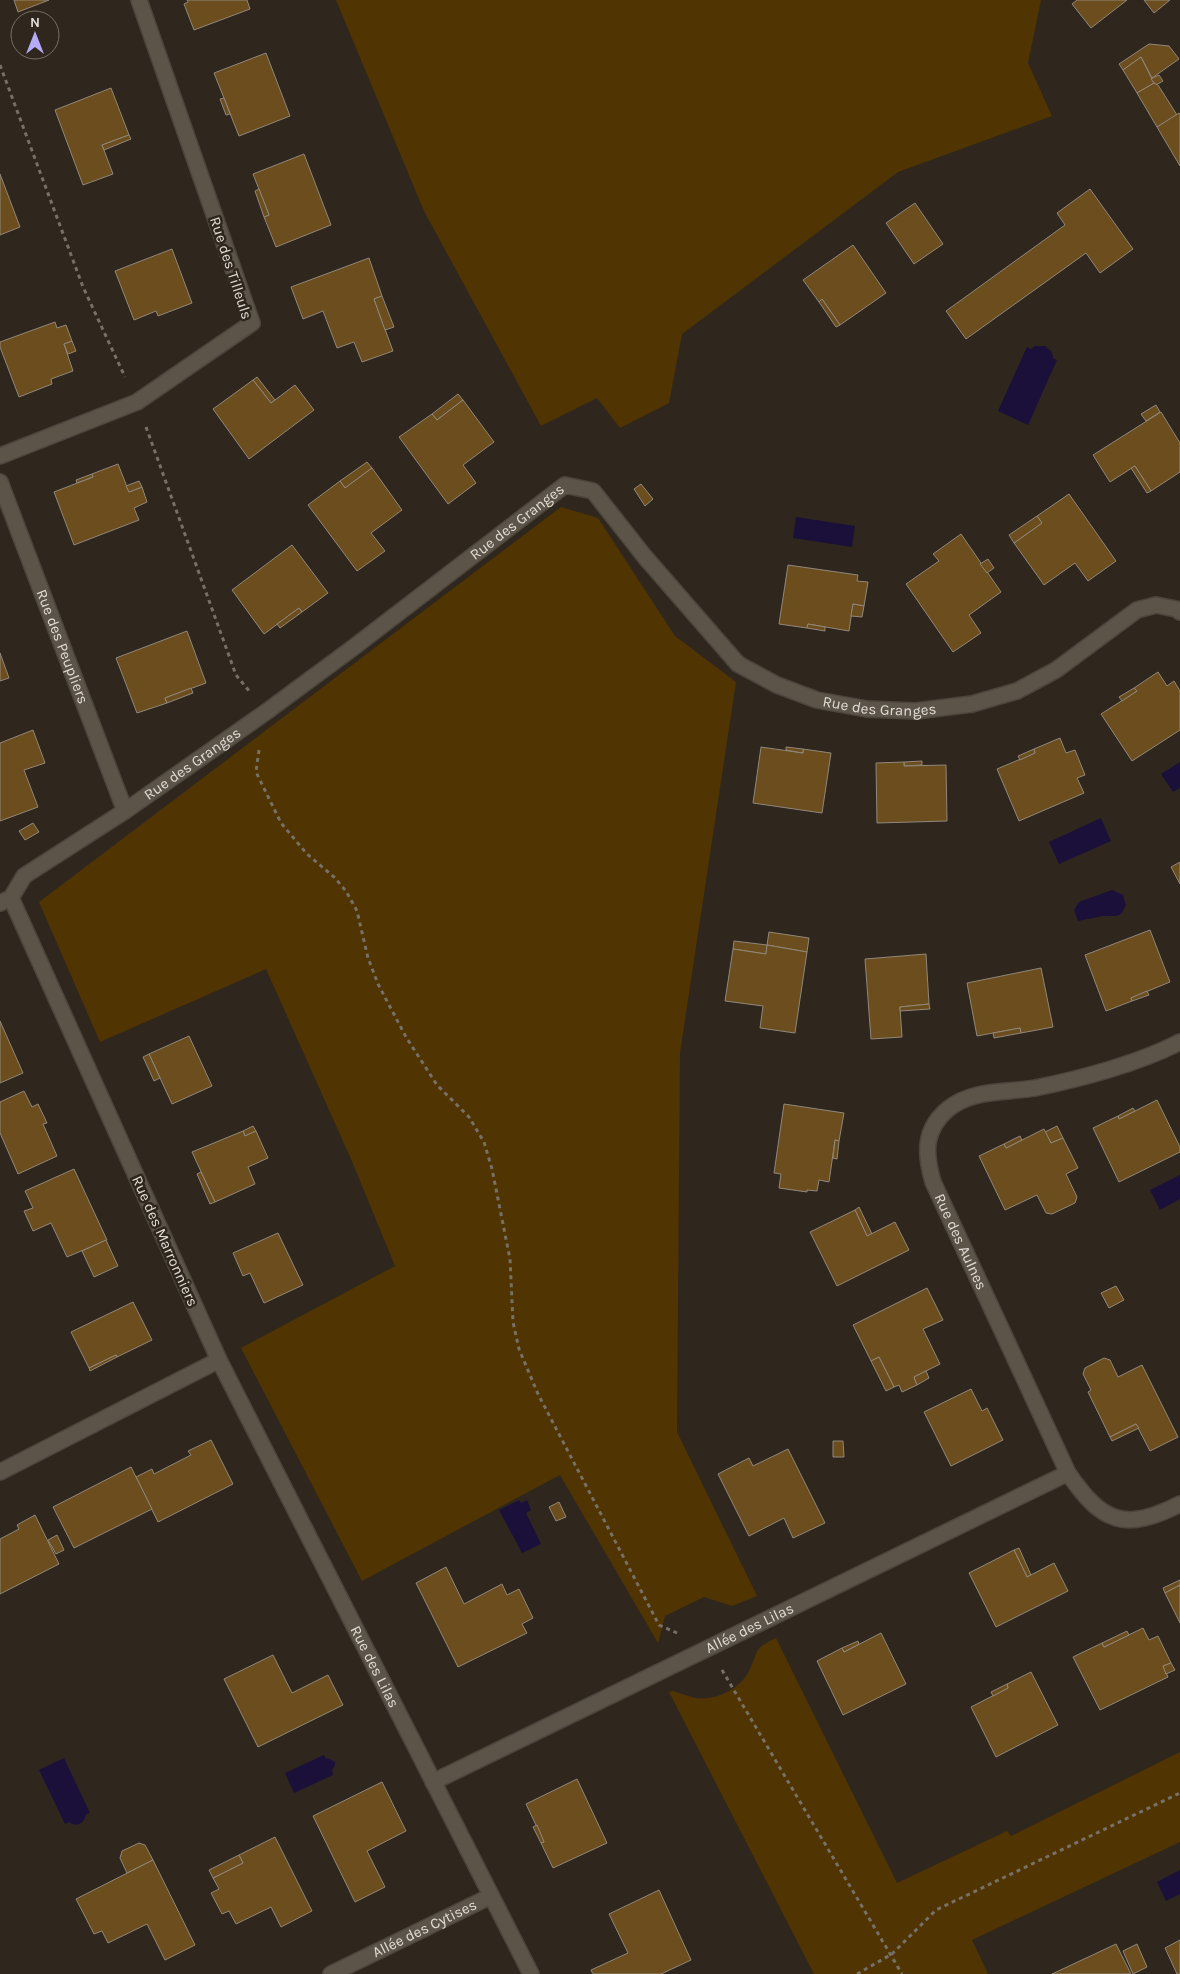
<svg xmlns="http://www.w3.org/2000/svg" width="1180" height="1974" viewBox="0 0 1180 1974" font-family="Karla,sans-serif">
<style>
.green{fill:#503402}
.water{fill:#1a1039}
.building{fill:#6c4e1e;stroke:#90877b}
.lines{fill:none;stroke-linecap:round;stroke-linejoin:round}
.minor-casing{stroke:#4b453c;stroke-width:18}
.path{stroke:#777067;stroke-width:3;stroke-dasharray:4 4;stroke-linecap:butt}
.minor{stroke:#5c5449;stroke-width:15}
.labels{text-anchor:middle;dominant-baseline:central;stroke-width:5;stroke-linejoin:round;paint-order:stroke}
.street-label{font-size:15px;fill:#e0dbd4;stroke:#2f271d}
</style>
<rect width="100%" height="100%" fill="#2f271d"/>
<g class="green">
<polygon points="336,0 1041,0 1028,63 1052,116 898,172 682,334 669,403 620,428 597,398 541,426 424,211"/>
<polygon points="561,507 598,518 675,636 736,682 680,1053 677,1432 757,1596 732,1606 704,1597 665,1616 658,1643 560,1475 362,1581 241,1348 395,1266 351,1159 266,969 100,1042 39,902"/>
<path d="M 776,1638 L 897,1883 L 1007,1831 L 1011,1836 L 1180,1752 L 1180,1842 L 972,1940 L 988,1974 L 814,1974 L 669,1692 L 673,1691 C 680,1693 687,1696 695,1698 C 716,1701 741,1689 750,1669 C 759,1650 754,1648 776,1638 Z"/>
</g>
<g class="water">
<polygon points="1035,346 1045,346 1051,351 1054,359 1057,360 1028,425 998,411 1027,347 1031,349"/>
<polygon points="796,517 855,526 852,547 793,538"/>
<polygon points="1180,762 1180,788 1173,792 1161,774"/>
<polygon points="1101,818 1111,841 1059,864 1049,842"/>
<polygon points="1112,890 1123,895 1126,905 1121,914 1117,916 1103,916 1078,921 1074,910 1079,902"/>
<polygon points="1180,1175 1180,1199 1160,1210 1150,1190"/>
<polygon points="519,1500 521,1503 527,1500 531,1510 526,1513 541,1544 522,1553 499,1510"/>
<polygon points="324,1755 326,1759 328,1758 335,1762 335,1765 332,1770 333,1775 294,1793 285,1773"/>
<path d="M 64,1758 L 90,1813 L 86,1814 C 85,1823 77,1828 69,1822 L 65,1824 L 39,1770 Z"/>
<polygon points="1180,1870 1180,1894 1166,1901 1157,1882"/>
</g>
<g class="building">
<polygon points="14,0 49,0 18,12"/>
<polygon points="187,0 247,0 250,9 194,30 184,4 188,2"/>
<polygon points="1077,0 1127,0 1091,28 1072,4"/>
<polygon points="1144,0 1170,0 1154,13"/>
<polygon points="1149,44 1169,46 1179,59 1152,78 1141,57 1123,70 1119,64"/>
<polygon points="266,53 290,116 239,136 214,73"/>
<polygon points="1141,57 1154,83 1137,93 1123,70"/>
<polygon points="1159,75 1163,81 1156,85 1151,79"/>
<polygon points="1154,83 1158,85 1177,115 1157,127 1137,93"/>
<polygon points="111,88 129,135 102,145 113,174 83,185 55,110"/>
<polygon points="224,98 230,114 226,115 220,99"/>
<polygon points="1179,113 1180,114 1180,166 1157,127"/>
<polygon points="129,135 131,139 104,150 102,145"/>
<polygon points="304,154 331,225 276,247 264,217 269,215 253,174"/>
<polygon points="0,174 20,227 0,235"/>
<polygon points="259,189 269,215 264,217 255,191"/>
<polygon points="1090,189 1133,249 1100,273 1086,253 966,339 946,311 1065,225 1057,213"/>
<polygon points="915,203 943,244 914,264 886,223"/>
<polygon points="853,245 886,293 840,325 822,299 819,302 803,280"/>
<polygon points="172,249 192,303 158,316 156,311 134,320 115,271"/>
<polygon points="369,258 382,296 374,299 393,351 362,362 354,342 337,348 323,311 303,319 291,287"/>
<polygon points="382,296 394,327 385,330 374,299"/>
<polygon points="822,299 840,325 836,327 819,302"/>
<polygon points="55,322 57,328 66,325 72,341 64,344 73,371 51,379 52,384 19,397 0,347 0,342"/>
<polygon points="72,341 76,351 68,354 64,344"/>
<polygon points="257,377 275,400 271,403 253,380"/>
<polygon points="253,380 271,403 295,385 314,410 249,459 213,409"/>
<polygon points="458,394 463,400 437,420 432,414"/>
<polygon points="463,400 494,442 463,465 476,483 448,504 399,437 432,414 437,420"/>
<polygon points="1156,405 1160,412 1146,421 1141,414"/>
<polygon points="1161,412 1180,443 1180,472 1151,491 1135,466 1110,482 1093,455"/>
<polygon points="367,462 372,468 345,488 340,481"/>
<polygon points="118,464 129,492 142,487 147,502 134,508 139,520 74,545 54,492 93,477 92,474"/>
<polygon points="1135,466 1151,491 1147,493 1131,468"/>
<polygon points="372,468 402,510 371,533 385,551 357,571 308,505 340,481 345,488"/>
<polygon points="92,474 93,477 77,483 76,480"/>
<polygon points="139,481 142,487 129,492 126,486"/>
<polygon points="641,484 653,499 645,506 634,489"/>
<polygon points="1069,494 1116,561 1088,581 1075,563 1044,585 1014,543 1042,523 1037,516"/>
<polygon points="1037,516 1042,523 1014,543 1009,535"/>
<polygon points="961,534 1001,592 969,615 981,633 953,652 906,584 939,561 933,554"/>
<polygon points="292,545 328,593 302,612 299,608 264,634 232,590"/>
<polygon points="988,559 994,568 987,573 980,564"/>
<polygon points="788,565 858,575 857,581 868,582 864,606 853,604 849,631 808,624 807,628 779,624"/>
<polygon points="853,604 864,606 862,617 851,616"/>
<polygon points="299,608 302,612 280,628 277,624"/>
<polygon points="808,624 825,627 825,631 807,628"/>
<polygon points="187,631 206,683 165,698 167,703 137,713 116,658"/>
<polygon points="0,653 9,678 0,681"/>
<polygon points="1158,672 1167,686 1174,681 1180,691 1180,730 1132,761 1101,714 1137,691 1134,688"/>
<polygon points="191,688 193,693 167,703 165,698"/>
<polygon points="1134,688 1137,691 1122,701 1119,697"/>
<polygon points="33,730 45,763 24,770 38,807 0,821 0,743"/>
<polygon points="1060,738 1066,753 1075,750 1085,775 1077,778 1084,793 1019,821 997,769 1035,753 1034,749"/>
<polygon points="761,747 803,753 803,749 831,753 822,813 753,803"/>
<polygon points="786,747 803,749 803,753 786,750"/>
<polygon points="1034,749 1035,753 1020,760 1018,756"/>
<polygon points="922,761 922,765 904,766 904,762"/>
<polygon points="904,762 904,766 946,765 947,821 877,823 876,763"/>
<polygon points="33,823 39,832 25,840 19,831"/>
<polygon points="1180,862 1180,884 1171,867"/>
<polygon points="1150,930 1170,982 1131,998 1132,1001 1106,1011 1085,955"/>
<polygon points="769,932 809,938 807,952 767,945"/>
<polygon points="734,941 767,945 766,954 733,949"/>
<polygon points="767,945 807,952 795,1033 760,1028 763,1006 725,1001 733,949 766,954"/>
<polygon points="926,954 929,1004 900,1007 902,1037 871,1039 865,959"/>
<polygon points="1041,968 1053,1027 1021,1033 1020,1028 977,1036 967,983"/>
<polygon points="1147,991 1149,995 1132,1001 1131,998"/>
<polygon points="929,1004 930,1009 900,1011 900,1007"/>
<polygon points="0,1021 23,1073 0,1083"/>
<polygon points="1020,1028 1021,1033 994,1038 993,1033"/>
<polygon points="189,1036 212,1086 172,1104 149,1054"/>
<polygon points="149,1054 160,1078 154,1081 143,1057"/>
<polygon points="24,1091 32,1107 38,1104 47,1123 43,1124 57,1156 18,1174 0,1133 0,1102"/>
<polygon points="1157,1100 1180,1147 1180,1152 1119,1182 1093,1128 1118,1116 1119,1119"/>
<polygon points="784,1104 844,1113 839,1141 835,1140 829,1182 819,1180 817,1191 807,1190 807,1192 779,1188 781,1174 774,1173"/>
<polygon points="1133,1108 1135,1111 1119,1119 1118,1116"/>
<polygon points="253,1126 256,1131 245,1136 243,1131"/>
<polygon points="1057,1126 1063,1138 1051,1143 1045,1132"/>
<polygon points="1044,1129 1051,1143 1063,1138 1078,1168 1066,1174 1077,1197 1075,1203 1052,1214 1046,1213 1037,1195 1005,1210 979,1156 1004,1144 1006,1148"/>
<polygon points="243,1131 245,1136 256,1131 268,1158 248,1167 255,1184 215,1202 192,1152"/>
<polygon points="1020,1136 1022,1140 1006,1148 1004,1144"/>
<polygon points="835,1140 839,1141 837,1159 833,1158"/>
<polygon points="74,1169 107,1240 67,1257 51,1223 33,1231 24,1211 33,1208 25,1191"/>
<polygon points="201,1172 215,1202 210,1204 197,1174"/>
<polygon points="859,1207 872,1234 867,1236 855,1210"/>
<polygon points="855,1210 867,1236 895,1222 909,1250 837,1286 810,1232"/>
<polygon points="278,1233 303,1285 264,1303 250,1273 243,1276 233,1253"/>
<polygon points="106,1240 118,1266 94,1277 82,1251"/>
<polygon points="1116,1286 1124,1300 1109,1308 1101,1293"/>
<polygon points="927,1288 943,1320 923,1329 940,1364 914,1377 917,1385 902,1392 899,1385 894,1387 879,1357 871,1361 853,1325"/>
<polygon points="133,1302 152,1340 117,1357 116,1355 89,1368 71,1332"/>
<polygon points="116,1355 117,1357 90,1371 89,1368"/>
<polygon points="879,1357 894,1387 886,1391 871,1361"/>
<polygon points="1104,1358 1110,1360 1118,1377 1142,1365 1178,1437 1150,1451 1136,1424 1110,1437 1088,1392 1091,1390 1083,1374 1085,1368"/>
<polygon points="926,1371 929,1378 917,1385 914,1377"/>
<polygon points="971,1389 982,1411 987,1408 1003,1440 951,1466 924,1412"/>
<polygon points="1136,1424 1139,1428 1112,1441 1110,1437"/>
<polygon points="211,1440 233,1484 158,1522 136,1477 152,1469 154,1474 191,1455 188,1451"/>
<polygon points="833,1441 843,1441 844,1457 833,1457"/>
<polygon points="788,1449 825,1523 793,1538 784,1518 749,1536 718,1474 749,1458 753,1466"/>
<polygon points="131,1467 152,1509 74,1548 53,1507"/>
<polygon points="559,1502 566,1517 556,1521 549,1507"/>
<polygon points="35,1515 59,1564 0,1594 0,1539 19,1529 17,1525"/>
<polygon points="57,1535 64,1550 56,1554 48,1540"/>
<polygon points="1019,1548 1031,1575 1027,1577 1014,1550"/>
<polygon points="1014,1550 1027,1577 1054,1563 1068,1591 996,1627 969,1573"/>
<polygon points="446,1567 464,1604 502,1584 507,1595 519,1589 533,1618 522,1624 527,1633 458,1667 416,1583"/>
<polygon points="1180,1580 1180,1585 1165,1593 1163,1588"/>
<polygon points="1180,1585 1180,1623 1165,1593"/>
<polygon points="1143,1628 1149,1640 1158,1636 1171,1663 1163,1666 1168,1677 1100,1710 1073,1657 1102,1643 1104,1647"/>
<polygon points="1127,1631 1129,1635 1104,1647 1102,1643"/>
<polygon points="881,1633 906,1684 843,1715 817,1661 842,1648 844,1652"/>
<polygon points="858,1641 859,1644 844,1652 842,1648"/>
<polygon points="273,1655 292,1693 328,1675 343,1705 258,1747 224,1679"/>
<polygon points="1171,1663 1175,1670 1166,1674 1163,1666"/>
<polygon points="1031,1672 1058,1725 996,1757 971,1707 1008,1688 1007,1684"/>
<polygon points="1007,1684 1008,1688 993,1696 991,1692"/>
<polygon points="577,1779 607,1843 553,1868 541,1843 544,1842 526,1804"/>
<polygon points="382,1782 406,1831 367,1851 385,1887 355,1902 313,1816"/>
<polygon points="537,1825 544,1842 541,1843 533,1827"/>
<polygon points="275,1837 312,1911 281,1927 271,1907 236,1924 229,1911 222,1914 211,1893 219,1889 213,1878 243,1863 239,1855"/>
<polygon points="139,1843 145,1845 153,1860 127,1873 120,1858 122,1851"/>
<polygon points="239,1855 243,1863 213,1878 209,1870"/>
<polygon points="153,1860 195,1945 165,1960 147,1924 108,1943 102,1931 94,1934 76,1899"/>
<polygon points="659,1890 691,1960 661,1974 593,1974 591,1970 628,1953 609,1914"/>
<polygon points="1180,1940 1180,1974 1177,1974 1165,1948"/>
<polygon points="1116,1944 1131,1974 1052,1974"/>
<polygon points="1137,1944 1147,1967 1133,1974 1123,1951"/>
</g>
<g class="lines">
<defs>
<g id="minor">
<polyline points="0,456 137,402 252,323 139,0"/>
<path id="s1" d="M 0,482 L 125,811"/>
<path id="s2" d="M 0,903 L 11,898 L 24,876 L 125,811 L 266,712 L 354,647 L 565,485 L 593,491 L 645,557 L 738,664 L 777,685 L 817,700 L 867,709 L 916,711 L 972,704 L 1017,691 L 1056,670 L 1137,610 L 1156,605 L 1176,609 L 1180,612"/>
<path id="s3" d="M 1180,1042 C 1140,1063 1080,1079 1035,1088 C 1006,1093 972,1089 948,1109 C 923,1130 925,1154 933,1182 L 1068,1473 C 1102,1523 1125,1532 1180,1504"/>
<path id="s4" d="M 219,1360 L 531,1974"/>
<polyline points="0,1472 219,1360 11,898"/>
<path id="s5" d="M 433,1782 L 1068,1473"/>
<path id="s6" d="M 331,1974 L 491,1896"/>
</g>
</defs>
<use href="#minor" class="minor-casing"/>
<g class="path">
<polyline points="0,65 83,287 125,377"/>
<polyline points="146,427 236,675 250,692"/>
<polyline points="259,750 256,772 281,823 307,854 334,877 346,891 357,911 368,958 378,984 406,1037 437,1085 469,1117 484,1142 492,1169 510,1259 513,1322 519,1349 538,1394 659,1625 677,1633"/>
<polyline points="722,1670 902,1974"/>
<polyline points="857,1974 892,1954 936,1910 1180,1793"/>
</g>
<use href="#minor" class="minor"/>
</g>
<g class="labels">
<g class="street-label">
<text transform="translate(231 268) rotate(72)">Rue des Tilleuls</text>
<text stroke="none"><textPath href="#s2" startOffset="645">Rue des Granges</textPath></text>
<text stroke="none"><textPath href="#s1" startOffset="176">Rue des Peupliers</textPath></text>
<text stroke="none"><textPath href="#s2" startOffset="1110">Rue des Granges</textPath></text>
<text stroke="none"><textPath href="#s2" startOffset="240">Rue des Granges</textPath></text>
<text transform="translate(165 1241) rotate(66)">Rue des Marronniers</text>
<text stroke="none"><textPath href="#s3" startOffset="389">Rue des Aulnes</textPath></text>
<text stroke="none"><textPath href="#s5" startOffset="352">Allée des Lilas</textPath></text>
<text stroke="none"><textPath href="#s4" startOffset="344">Rue des Lilas</textPath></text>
<text stroke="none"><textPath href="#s6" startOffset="104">Allée des Cytises</textPath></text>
</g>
</g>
<g transform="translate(35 35)"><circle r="24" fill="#2f271d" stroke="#766f66"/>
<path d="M0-4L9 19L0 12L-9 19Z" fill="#b5acf8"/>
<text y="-8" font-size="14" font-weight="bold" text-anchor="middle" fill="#e0dbd4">N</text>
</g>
</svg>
